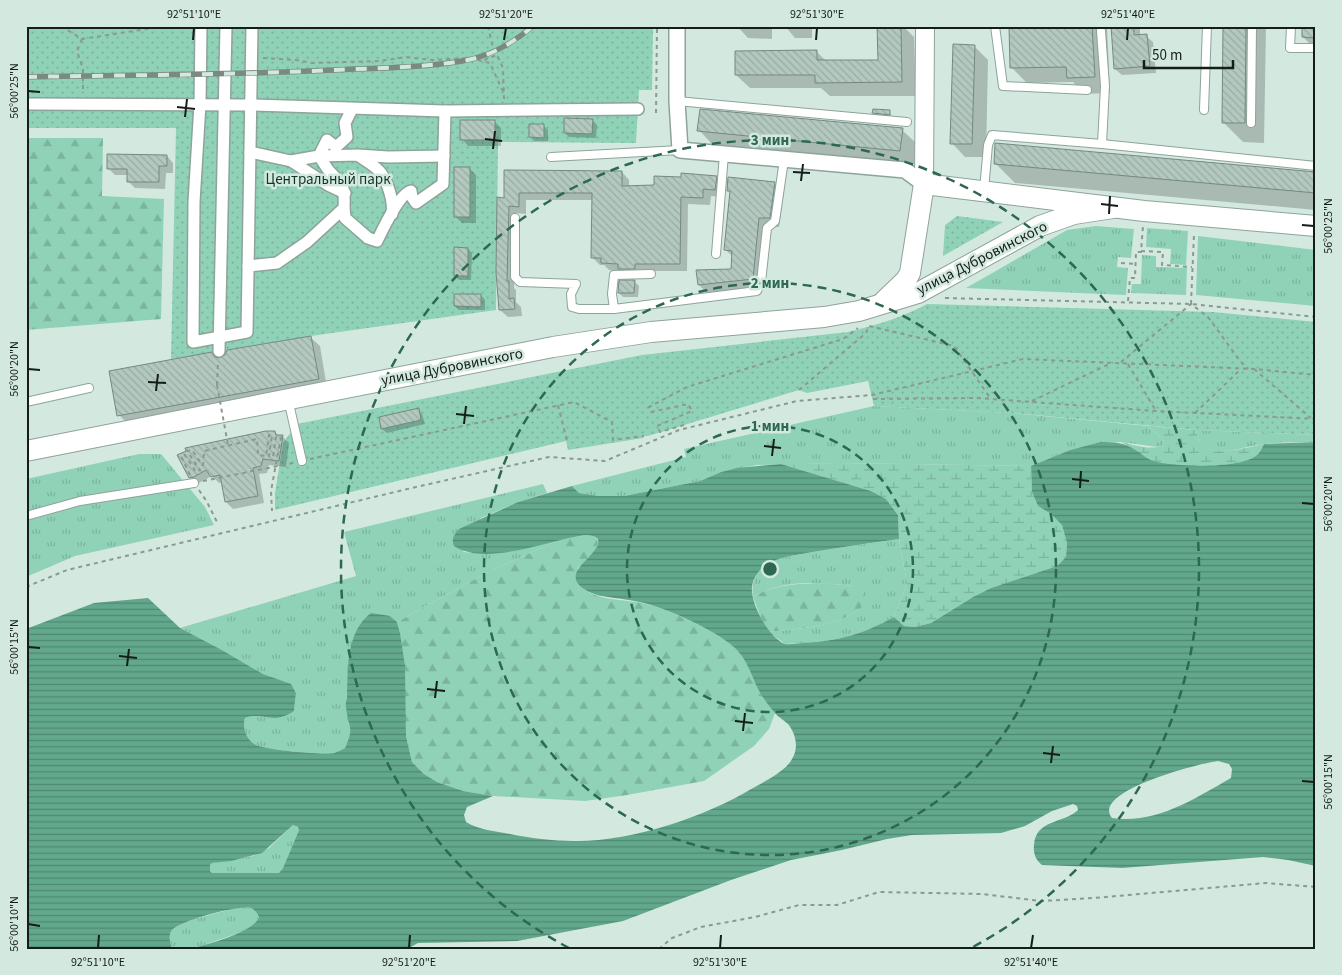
<svg xmlns="http://www.w3.org/2000/svg" width="1342" height="975" viewBox="0 0 1342 975" font-family="'Source Sans 3',sans-serif">
<style>
.grass{fill:url(#grass-tufts)}
.forest{fill:url(#forest-firs)}
.wetland{fill:url(#wetland-marsh)}
.park{fill:url(#park-dots)}
.water{fill:url(#water-rules);fill-rule:evenodd}
.shadow{fill:#0003}
.building{fill:url(#building-back-hatch);stroke:#758980}
.lines{fill:none;stroke-linecap:round;stroke-linejoin:round}
.service-casing{stroke:#8ea39a;stroke-width:10}
.pedestrian-casing{stroke:#8ea39a;stroke-width:14}
.minor-casing{stroke:#8ea39a;stroke-width:18}
.tertiary-casing{stroke:#8ea39a;stroke-width:20}
.secondary-casing{stroke:#8ea39a;stroke-width:22}
.path{stroke:#8a9a92;stroke-width:2;stroke-dasharray:4 4;stroke-linecap:butt}
.service{stroke:#fff;stroke-width:8}
.pedestrian{stroke:#fff;stroke-width:11}
.minor{stroke:#fff;stroke-width:15}
.tertiary{stroke:#fff;stroke-width:18}
.secondary{stroke:#fff;stroke-width:20}
.rail-casing{stroke:#7a8982;stroke-width:5.5}
.rail{stroke:#d3e9df;stroke-width:4;stroke-dasharray:11;stroke-linecap:butt}
.path-bridge{stroke:#8a9a92;stroke-width:2;stroke-dasharray:4 4;stroke-linecap:butt}
.ticks{fill:none;stroke:#151d19;stroke-width:2}
.ring{fill:none;stroke:#2c6852;stroke-width:2.5;stroke-dasharray:9 6}
.labels{text-anchor:middle;dominant-baseline:central;stroke-width:5;stroke-linejoin:round;paint-order:stroke}
.park-label{font-size:15px;fill:#133428;stroke:#d3e9df}
.street-label{font-size:15px;fill:#151d19;stroke:#d3e9df}
.centre{fill:#2c6852;stroke:#d3e9df;stroke-width:2.5}
.ring-label{font-size:15px;text-anchor:middle;font-weight:bold;fill:#2c6852;stroke:#d3e9df;stroke-width:5;stroke-linejoin:round;paint-order:stroke}
.neatline{fill:none;stroke:#151d19;stroke-width:2}
.ticks-label{font-size:12px;text-anchor:middle;fill:#151d19}
</style>
<defs>
<pattern id="grass-tufts" width="24" height="20" patternUnits="userSpaceOnUse" patternTransform="scale(1.25)"><rect width="24" height="20" fill="#8fd2b7"/><path d="M3 7l-1-3M5 7V3M7 7l1-3M15 17l-1-3M17 17v-4M19 17l1-3" fill="none" stroke="#7ab49d"/></pattern>
<pattern id="forest-firs" width="22" height="20" patternUnits="userSpaceOnUse" patternTransform="scale(1.25)"><rect width="22" height="20" fill="#8fd2b7"/><path d="M5 1l3.5 6h-7zM16 11l3.5 6h-7z" fill="#7ab49d"/></pattern>
<pattern id="wetland-marsh" width="20" height="14" patternUnits="userSpaceOnUse" patternTransform="scale(1.25)"><rect width="20" height="14" fill="#8fd2b7"/><path d="M1 5h8M5 5V1M11 12h8M15 12V8" fill="none" stroke="#7ab49d"/></pattern>
<pattern id="park-dots" width="8" height="8" patternUnits="userSpaceOnUse" patternTransform="scale(1.25)"><rect width="8" height="8" fill="#8fd2b7"/><path d="M2 2h.1M6 6h.1" fill="none" stroke="#7ab49d" stroke-width="1.8" stroke-linecap="round"/></pattern>
<pattern id="water-rules" width="6" height="5" patternUnits="userSpaceOnUse" patternTransform="scale(1.25)"><rect width="6" height="5" fill="#62a88d"/><path d="M0 2.5h6" fill="none" stroke="#508872"/></pattern>
<pattern id="building-back-hatch" width="6" height="6" patternUnits="userSpaceOnUse" patternTransform="scale(1.25)"><rect width="6" height="6" fill="#b3c9bf"/><path d="M-1 5l2 2M0 0l6 6M5-1l2 2" fill="none" stroke="#99aca4"/></pattern>
</defs>
<rect width="100%" height="100%" fill="#d3e9df"/>
<g class="grass">
<polygon points="1096,226 1134,229 1131,258 1118,257 1117,267 1128,268 1126,295 966,288 1067,230"/>
<polygon points="1147,228 1188,231 1186,265 1170,264 1171,249 1146,247"/>
<polygon points="1198,236 1316,250 1316,306 1196,295"/>
<polygon points="1142,255 1156,256 1156,267 1187,268 1186,295 1131,293 1132,284 1141,284"/>
<polygon points="874,406 1012,413 1148,426 1163,439 1164,445 1157,447 1121,442 1100,442 1070,450 1031,466 839,463 757,465 721,472 700,481 624,496 599,496 579,493 572,486 686,457 684,449"/>
<path d="M 1196,430 L 1316,435 L 1316,442 C 1299,442 1282,442 1265,444 C 1248,445 1221,457 1204,447 C 1198,443 1198,436 1196,430 Z"/>
<polygon points="139,454 161,454 205,507 214,525 75,556 26,577 26,479"/>
<path d="M 543,484 L 547,493 L 518,502 L 481,518 L 463,552 L 486,554 L 507,552 L 559,540 L 488,572 L 397,622 L 390,616 L 350,650 L 346,707 L 350,723 L 351,736 L 345,748 C 341,750 337,752 334,753 C 323,755 266,750 256,745 C 246,740 242,727 245,718 C 261,711 273,726 294,711 L 296,693 L 291,685 L 263,674 L 222,650 L 180,628 L 356,576 L 344,532 Z"/>
<path d="M 899,539 L 907,583 L 894,617 C 855,639 829,642 785,644 L 769,632 C 799,628 836,628 861,608 L 853,586 C 821,582 782,579 753,597 C 751,584 755,572 767,564 C 778,556 795,556 808,553 C 838,548 869,543 899,539 Z"/>
<polygon points="293,825 298,827 299,830 283,868 279,873 212,873 210,871 210,865 212,863 253,856 269,848"/>
<path d="M 243,907 L 253,908 L 259,917 L 256,924 L 247,930 L 204,945 L 190,949 L 172,949 C 170,943 168,935 172,930 C 179,921 231,909 243,907 Z"/>
</g>
<g class="forest">
<polygon points="26,138 103,138 102,196 164,199 161,319 26,330"/>
<path d="M 585,535 C 614,536 586,561 578,568 L 578,584 C 596,603 627,598 650,605 C 672,611 723,634 738,651 C 748,662 751,675 758,688 C 762,696 769,705 775,713 L 769,729 L 754,746 L 704,781 L 627,795 L 585,801 L 493,796 L 463,791 L 437,782 L 424,774 L 412,762 L 406,736 L 400,633 L 397,622 L 488,572 L 559,540 Z"/>
<path d="M 822,583 L 853,586 L 862,590 L 863,596 L 861,608 C 836,628 799,628 769,632 L 761,618 L 753,597 C 773,584 798,584 822,583 Z"/>
</g>
<g class="wetland">
<path d="M 1148,426 L 1196,430 C 1197,433 1198,438 1199,441 C 1209,459 1249,447 1264,444 C 1262,449 1260,453 1256,457 C 1239,468 1170,468 1151,461 C 1144,458 1130,447 1121,442 C 1134,445 1151,451 1164,445 L 1163,439 Z"/>
<polygon points="839,463 1031,466 1032,492 1038,506 1051,514 1062,525 1067,543 1066,557 1057,566 991,588 973,597 931,623 915,627 904,626 894,617 907,583 899,539 898,515 886,499 871,491 781,464"/>
</g>
<g class="park">
<polygon points="26,26 653,26 652,90 639,90 636,143 498,142 496,310 311,336 171,359 176,128 26,128"/>
<polygon points="957,216 1003,222 943,256 945,225"/>
<path d="M 927,304 L 1213,312 L 1316,322 L 1316,435 L 1196,430 L 1012,413 L 874,406 L 868,381 L 807,393 L 799,390 L 648,436 L 644,436 L 643,438 L 568,450 L 566,441 L 275,510 L 275,493 L 283,443 L 297,424 L 642,355 L 848,332 C 876,325 901,318 927,304 Z"/>
</g>
<path class="water" d="M 1100,442 C 1116,442 1123,442 1137,451 C 1142,454 1147,459 1153,461 C 1174,467 1238,469 1256,456 C 1260,453 1262,448 1264,444 L 1316,442 L 1316,866 L 1288,860 L 1263,857 L 1122,868 L 1042,865 C 1036,860 1033,854 1034,845 C 1036,819 1063,824 1078,810 L 1077,806 L 1073,804 L 1052,811 L 1025,826 L 1001,833 L 912,835 L 887,839 L 842,850 L 791,860 L 731,880 L 623,921 L 517,941 L 418,943 L 407,949 L 190,949 C 205,945 255,932 259,917 C 257,913 255,910 251,908 C 240,904 179,921 172,930 C 168,935 170,943 172,949 L 26,949 L 26,629 L 94,603 L 148,598 L 180,628 L 222,650 L 263,674 L 291,684 L 296,693 L 294,711 C 273,726 262,711 245,718 C 242,727 246,740 256,745 C 266,750 323,755 334,753 C 337,752 341,750 345,748 C 355,726 348,728 346,707 C 345,704 347,699 347,696 C 348,668 346,632 371,613 L 390,616 L 397,622 L 400,633 L 405,666 L 406,736 L 412,762 L 424,774 L 437,782 L 463,791 L 493,796 L 467,807 L 464,815 L 466,822 C 479,830 495,831 510,834 C 530,838 552,841 574,841 C 630,842 705,817 753,788 C 764,782 787,770 792,759 C 799,748 796,734 788,724 C 784,720 778,717 774,712 C 768,705 761,695 757,687 C 751,674 747,661 737,650 C 721,633 674,612 651,605 C 636,600 618,599 602,596 C 590,594 567,584 579,568 C 584,560 616,536 585,535 C 549,540 486,567 454,546 C 451,539 454,535 459,529 L 518,502 L 572,486 L 579,493 L 599,496 L 624,496 L 700,481 L 721,472 L 737,468 L 781,464 L 871,491 L 886,499 L 898,515 L 899,539 C 870,543 842,547 813,552 C 798,555 782,556 769,563 C 761,567 753,577 752,587 C 750,603 769,638 785,644 C 789,645 798,643 803,643 C 839,641 863,634 894,617 L 904,626 L 915,627 L 931,623 L 973,597 L 991,588 L 1057,566 L 1066,557 L 1067,543 L 1062,525 L 1051,514 L 1038,506 L 1032,492 L 1031,466 L 1070,450 ZM 1218,761 L 1229,764 L 1232,769 L 1231,778 C 1194,799 1157,824 1112,818 C 1090,791 1201,763 1218,761 ZM 293,825 L 298,827 L 299,830 L 283,868 L 279,873 L 212,873 L 210,871 L 210,865 L 212,863 L 231,861 L 262,853 Z"/>
<g class="shadow">
<polygon points="737,26 772,26 772,39 748,38"/>
<polygon points="785,26 812,26 812,38 795,38"/>
<polygon points="878,26 903,26 914,37 916,96 830,96 821,88 750,88 736,75 817,52 827,62 879,61"/>
<polygon points="1010,26 1107,26 1110,93 1084,94 1073,82 1027,83 1011,67"/>
<polygon points="1113,26 1140,26 1140,36 1146,36 1153,42 1156,73 1122,75 1115,69"/>
<polygon points="1224,26 1266,26 1264,143 1243,142 1223,122"/>
<polygon points="1316,26 1316,43 1309,43 1303,37"/>
<polygon points="974,46 988,60 986,157 965,157 952,143"/>
<polygon points="890,112 891,116 876,115 874,113"/>
<polygon points="592,120 597,125 596,138 569,137 565,133"/>
<polygon points="494,121 501,128 501,146 468,146 462,139"/>
<polygon points="544,126 548,130 548,141 534,141 530,137"/>
<polygon points="699,130 902,130 916,143 914,164 712,144"/>
<polygon points="167,156 173,163 173,173 166,173 165,189 135,188 128,181 128,175 115,175 108,168"/>
<polygon points="995,163 1316,173 1316,210 1015,183"/>
<polygon points="469,168 476,175 476,223 462,223 455,216"/>
<polygon points="505,171 622,172 629,180 629,187 655,187 716,178 724,185 723,197 711,196 710,205 688,204 687,271 642,271 626,276 621,271 609,270 604,265 600,265 593,258 593,200 526,200 526,214 516,213 514,288 516,290 516,302 521,307 522,316 508,317 500,310"/>
<polygon points="774,183 784,192 779,227 768,227 762,288 708,294 699,285 732,270 733,257 725,249 731,193 728,191"/>
<polygon points="468,249 472,253 471,280 459,280 455,275"/>
<polygon points="634,281 639,286 638,297 623,297 619,293"/>
<polygon points="481,295 485,300 485,310 459,310 455,306"/>
<polygon points="310,337 320,346 327,388 128,424 119,415 217,359"/>
<polygon points="418,410 422,414 425,424 387,433 382,429"/>
<polygon points="266,432 275,432 279,436 282,436 289,443 286,467 269,465 267,473 259,474 264,503 233,509 226,502 223,482 219,483 212,476 197,484 190,477 186,449"/>
</g>
<g class="building">
<polygon points="877,26 901,26 902,82 815,83 815,75 735,75 735,51 817,50 817,60 878,60"/>
<polygon points="1009,26 1092,26 1095,77 1067,78 1066,67 1010,68"/>
<polygon points="1111,26 1134,26 1134,35 1147,34 1150,66 1114,69"/>
<polygon points="1223,26 1246,26 1245,123 1222,123"/>
<polygon points="1302,26 1316,26 1316,38 1302,37"/>
<polygon points="953,44 975,45 972,144 950,144"/>
<polygon points="700,109 903,128 900,151 697,131"/>
<polygon points="873,109 890,110 890,115 872,113"/>
<polygon points="564,118 593,119 592,134 564,133"/>
<rect x="460" y="120" width="35" height="20"/>
<polygon points="529,124 544,124 544,138 529,137"/>
<polygon points="995,143 1316,172 1316,193 994,164"/>
<polygon points="107,154 167,155 167,166 159,166 159,182 127,182 127,169 107,169"/>
<rect x="454" y="167" width="16" height="50"/>
<polygon points="504,170 622,171 622,186 654,185 654,176 681,177 681,173 717,176 715,190 703,189 703,198 681,197 680,264 635,264 635,269 618,269 618,264 601,263 601,258 591,258 592,193 519,193 519,207 509,206 507,281 509,281 509,299 514,298 515,309 499,310 496,272 497,197 504,198"/>
<polygon points="728,177 775,182 770,218 759,218 753,279 698,285 696,270 731,269 732,251 724,250 730,191 727,191"/>
<polygon points="454,247 468,248 468,276 454,276"/>
<polygon points="619,280 635,280 634,293 618,293"/>
<polygon points="454,294 481,294 481,307 454,306"/>
<polygon points="311,336 319,379 117,416 109,371 212,352 215,357 219,358 225,355 227,350"/>
<polygon points="419,408 421,420 381,429 379,417"/>
<polygon points="266,431 275,431 276,435 283,435 279,461 263,459 261,466 253,468 258,496 225,502 220,475 211,477 206,470 194,477 189,478 177,455 186,451 185,448"/>
</g>
<g class="lines">
<defs>
<g id="service">
<polyline points="995,26 1003,86 1087,90"/>
<polyline points="1291,26 1290,48 1316,48"/>
<polyline points="1101,31 1105,86 1102,144"/>
<polyline points="677,101 907,122"/>
<polyline points="1204,110 1207,26"/>
<polyline points="1251,123 1252,26"/>
<polyline points="551,157 680,150"/>
<polyline points="984,190 988,145 992,135 1102,144 1316,166"/>
<polyline points="515,218 515,277 520,282 576,284 571,294 572,307 579,309 614,309"/>
<polyline points="716,254 724,154"/>
<polyline points="651,274 614,275 612,294 614,309 757,291 761,282 767,228 775,221 784,160"/>
<polyline points="288,399 302,461"/>
<polyline points="26,402 89,388"/>
<polyline points="26,516 80,501 194,483"/>
</g>
<g id="pedestrian">
<polyline points="201,26 200,104 194,202 193,342 247,332 252,26"/>
<polyline points="26,104 251,105 445,111 638,109"/>
<polyline points="250,152 291,161 328,185 345,193"/>
<path d="M 359,156 C 366,161 376,166 381,173 C 388,183 394,202 392,214"/>
<polyline points="291,161 319,156 358,155 388,157 444,156"/>
<path d="M 344,208 L 345,218 L 368,238 L 377,241 C 383,229 399,194 411,191 L 412,197 L 416,203 L 443,184 L 445,111"/>
<path d="M 248,266 L 277,263 L 307,242 L 344,208 C 345,188 344,186 331,173 C 326,168 323,161 319,156 L 327,140 L 336,147 L 347,137 L 345,123 L 352,109"/>
<polyline points="219,351 226,26"/>
</g>
<polyline id="minor" points="677,26 677,101 680,150 905,170 924,184"/>
<polyline id="tertiary" points="924,184 925,26"/>
<g id="secondary">
<polyline points="884,301 906,280 910,273 924,184 1144,211 1316,226"/>
<polyline points="26,451 553,347 651,332 824,317 859,311 918,293 1040,226 1074,214 1113,208"/>
</g>
</defs>
<use href="#service" class="service-casing"/>
<use href="#pedestrian" class="pedestrian-casing"/>
<use href="#minor" class="minor-casing"/>
<use href="#tertiary" class="tertiary-casing"/>
<use href="#secondary" class="secondary-casing"/>
<g class="path">
<polyline points="61,26 82,39 166,26"/>
<polyline points="488,26 492,44 503,68 504,99"/>
<polyline points="82,39 77,51 83,69 83,92"/>
<polyline points="263,58 296,60 312,63 380,61 406,57 432,60 470,58 490,63 504,94"/>
<polyline points="484,60 497,55"/>
<polyline points="656,113 657,26"/>
<polyline points="1141,251 1163,252 1162,265 1192,267"/>
<polyline points="1121,263 1136,264"/>
<polyline points="945,298 1191,304 1316,317"/>
<polyline points="1128,301 1130,278 1135,278 1136,252 1141,252 1143,226"/>
<polyline points="1191,304 1194,234"/>
<polyline points="1121,362 1191,304 1208,317 1240,361 1248,369"/>
<polyline points="1128,364 1156,411"/>
<polyline points="1254,369 1311,418"/>
<polyline points="217,385 218,363"/>
<polyline points="799,390 866,333 869,326 954,346 991,399"/>
<polyline points="873,399 977,398 1156,411 1316,419"/>
<polyline points="1032,401 1109,364"/>
<polyline points="558,405 567,441"/>
<polyline points="1195,413 1240,370"/>
<polyline points="684,425 660,432 657,426 692,411 688,404 651,412 649,407 687,387 843,339 858,328"/>
<polyline points="310,459 574,402 612,422 613,440 644,436"/>
<polyline points="203,466 204,451 257,439 258,455 266,456 269,435 272,435 269,456 273,457 276,437 281,437 271,491 272,511"/>
<polyline points="190,475 181,456 185,455 196,472 200,470 187,451 192,450 203,466"/>
<polyline points="203,481 293,463"/>
<polyline points="199,490 207,502 218,524"/>
<polyline points="26,587 67,570 416,487 549,457 605,461 679,430 797,401 872,395 1023,359 1254,369 1316,375"/>
<polyline points="659,949 672,938 701,927 755,917 799,905 837,905 879,892 982,894 1041,901 1094,898 1266,883 1316,887"/>
</g>
<use href="#service" class="service"/>
<use href="#pedestrian" class="pedestrian"/>
<use href="#minor" class="minor"/>
<use href="#tertiary" class="tertiary"/>
<use href="#secondary" class="secondary"/>
<defs>
<path id="rail" d="M 26,77 C 129,75 231,75 334,70 C 376,68 420,68 462,61 C 489,57 512,44 533,26"/>
</defs>
<use href="#rail" class="rail-casing"/>
<use href="#rail" class="rail"/>
<polyline class="path-bridge" points="217,385 228,445"/>
</g>
<path class="ticks" d="M 193,40 L 194,28M 504,40 L 506,28M 816,40 L 817,28M 1127,40 L 1128,28M 28,91 L 40,92M 177,107 L 195,109M 185,117 L 187,99M 485,139 L 502,141M 493,149 L 495,131M 793,172 L 810,173M 801,181 L 803,164M 1101,204 L 1118,206M 1109,214 L 1110,196M 1302,225 L 1314,226M 28,369 L 40,370M 148,382 L 166,383M 156,391 L 158,374M 456,414 L 474,416M 464,424 L 466,406M 764,446 L 781,448M 772,456 L 774,439M 1072,479 L 1089,481M 1080,488 L 1081,471M 1302,503 L 1314,504M 28,647 L 40,648M 119,656 L 137,658M 127,666 L 129,649M 427,689 L 445,691M 435,698 L 437,681M 735,721 L 753,723M 743,731 L 745,713M 1043,753 L 1060,755M 1051,763 L 1053,746M 1302,781 L 1314,782M 28,924 L 40,926M 98,948 L 99,935M 409,948 L 410,935M 720,948 L 721,935M 1031,948 L 1033,935"/>
<g class="ring">
<circle cx="770" cy="569" r="143"/>
<circle cx="770" cy="569" r="286"/>
<path d="M569 948A429 429 0 1 1 971 948"/>
</g>
<g class="labels">
<g class="park-label">
<text x="328" y="179">Центральный парк</text>
</g>
<g class="street-label">
<text transform="translate(982 258) rotate(-27)">улица Дубровинского</text>
<text transform="translate(452 367) rotate(-11)">улица Дубровинского</text>
</g>
</g>
<circle cx="770" cy="569" r="8" class="centre"/>
<g class="ring-label">
<text x="770" y="145">3 мин</text>
<text x="770" y="288">2 мин</text>
<text x="770" y="431">1 мин</text>
</g>
<rect width="1342" height="975" fill="none" stroke="#d3e9df" stroke-width="55"/>
<path d="M1144 60v8h89v-8" fill="none" stroke="#151d19" stroke-width="2.5"/>
<text x="1152" y="60" font-size="15" fill="#151d19" stroke="#d3e9df" stroke-width="4" paint-order="stroke">50 m</text>
<rect x="28" y="28" width="1286" height="920" class="neatline"/>
<g class="ticks-label">
<text x="194" y="18">92°51'10"E</text>
<text x="506" y="18">92°51'20"E</text>
<text x="817" y="18">92°51'30"E</text>
<text x="1128" y="18">92°51'40"E</text>
<text transform="translate(14 91) rotate(-90)" y="4">56°00'25"N</text>
<text transform="translate(1328 226) rotate(-90)" y="4">56°00'25"N</text>
<text transform="translate(14 369) rotate(-90)" y="4">56°00'20"N</text>
<text transform="translate(1328 504) rotate(-90)" y="4">56°00'20"N</text>
<text transform="translate(14 647) rotate(-90)" y="4">56°00'15"N</text>
<text transform="translate(1328 782) rotate(-90)" y="4">56°00'15"N</text>
<text transform="translate(14 924) rotate(-90)" y="4">56°00'10"N</text>
<text x="98" y="966">92°51'10"E</text>
<text x="409" y="966">92°51'20"E</text>
<text x="720" y="966">92°51'30"E</text>
<text x="1031" y="966">92°51'40"E</text>
</g>
</svg>
